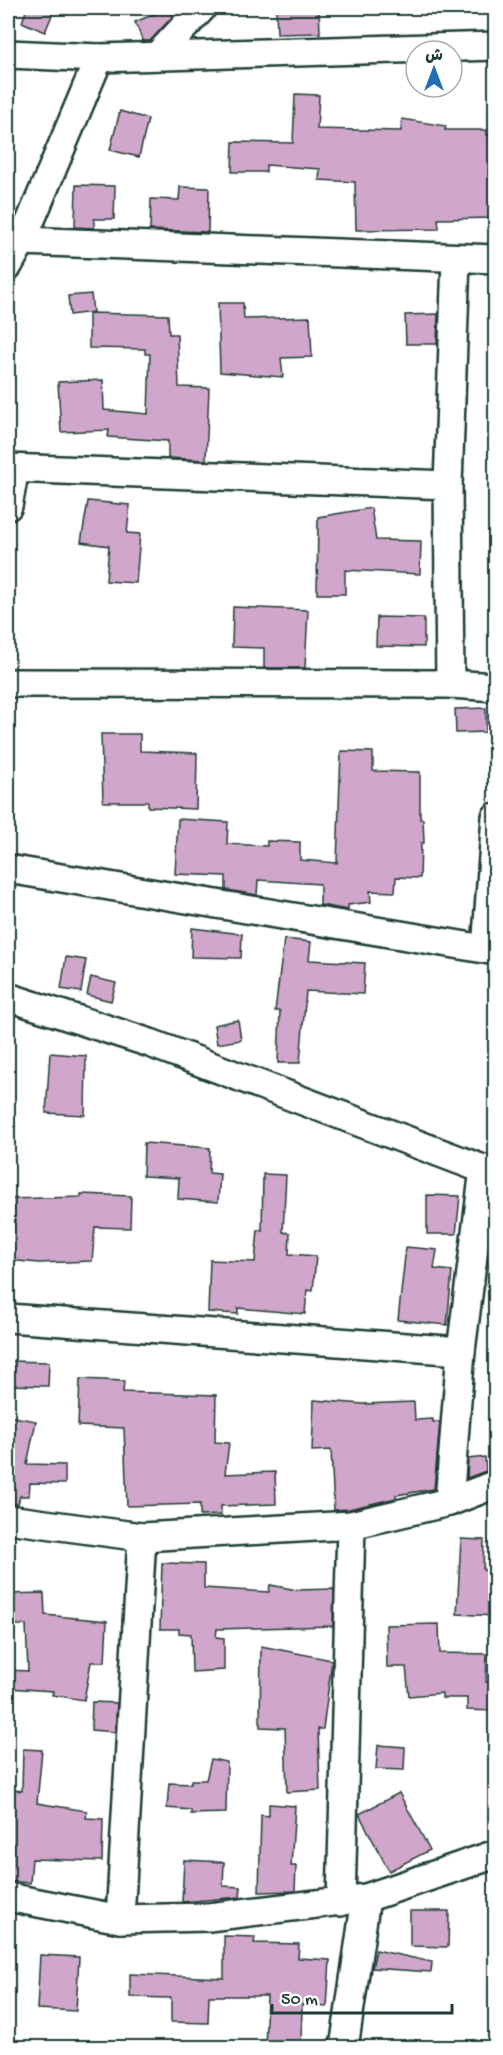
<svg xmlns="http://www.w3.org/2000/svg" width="503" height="2055" viewBox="0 0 503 2055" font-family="'Gochi Hand','Playpen Sans Arabic',sans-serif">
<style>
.building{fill:#d1a6cb;stroke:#1f3d34;stroke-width:1.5}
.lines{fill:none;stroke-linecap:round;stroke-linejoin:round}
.minor-casing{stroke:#1f3d34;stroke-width:32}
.minor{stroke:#fff;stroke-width:27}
</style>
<rect width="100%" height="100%" fill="#fff"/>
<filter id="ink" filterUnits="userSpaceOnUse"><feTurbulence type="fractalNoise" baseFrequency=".0167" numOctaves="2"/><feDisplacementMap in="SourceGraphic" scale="12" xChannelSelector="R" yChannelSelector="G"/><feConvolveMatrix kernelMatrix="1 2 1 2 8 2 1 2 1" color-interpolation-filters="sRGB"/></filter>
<g filter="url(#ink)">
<g class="building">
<polygon points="27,8 55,8 45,32 22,22"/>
<polygon points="169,8 173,16 150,41 143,41 135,22"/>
<polygon points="276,8 319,8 320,33 277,34"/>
<polygon points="295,94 319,95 317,129 401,131 402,119 446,126 445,130 487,130 487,135 495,135 495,218 438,219 439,229 356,230 355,182 319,180 320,169 266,165 266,172 232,172 233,142 293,143"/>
<polygon points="120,111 148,119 139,157 110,150"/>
<polygon points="76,185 115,186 114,219 94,219 94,228 75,227"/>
<polygon points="180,187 209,188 208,232 150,230 151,199 179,200"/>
<polygon points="91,294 93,312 70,315 68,296"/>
<polygon points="218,303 243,303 244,319 310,317 312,357 281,358 283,377 220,372"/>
<polygon points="89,313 168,315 169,334 177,334 179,387 209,388 206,460 168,458 168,441 108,437 109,430 61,432 58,382 103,380 104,410 148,414 150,354 145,354 145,349 89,348"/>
<polygon points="438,314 437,344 406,344 405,315"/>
<polygon points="88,501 130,505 127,533 140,534 136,583 106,581 109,546 81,542"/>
<polygon points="371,508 376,540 421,541 420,574 345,570 345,594 317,594 318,517"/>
<polygon points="233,607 308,610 305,668 264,668 264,648 232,647"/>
<polygon points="377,617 424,618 424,647 376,646"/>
<polygon points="486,708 486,732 456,733 455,709"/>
<polygon points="101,734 140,734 140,751 197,753 196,809 148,807 148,802 103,802"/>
<polygon points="341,751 373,752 373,771 420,772 420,819 423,819 424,843 421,843 420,878 396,877 395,892 370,891 371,902 348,905 348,910 320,905 320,884 258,880 257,895 226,890 226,876 175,874 178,819 228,822 227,844 267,846 267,841 300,842 300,860 337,863"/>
<polygon points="192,928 242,934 241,958 191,957"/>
<polygon points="284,939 311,942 309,960 365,963 363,994 306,991 300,1063 278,1063 280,1011 275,1011"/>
<polygon points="66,957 86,960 81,992 61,989"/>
<polygon points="91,977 116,983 111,1001 87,995"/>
<polygon points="238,1020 241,1040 217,1044 214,1025"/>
<polygon points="50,1053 86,1056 85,1115 46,1113"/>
<polygon points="144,1143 210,1148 209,1173 220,1174 218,1202 178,1199 179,1178 143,1176"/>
<polygon points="263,1174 286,1175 283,1232 290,1233 289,1254 316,1256 313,1291 307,1290 305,1314 238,1308 238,1314 208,1312 210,1260 255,1262 258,1230 262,1231"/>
<polygon points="81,1194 131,1196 130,1228 95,1227 92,1261 39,1263 8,1260 8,1199 81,1197"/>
<polygon points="427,1195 460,1196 456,1234 427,1234"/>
<polygon points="406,1247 437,1250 434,1269 452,1271 447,1325 398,1320"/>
<polygon points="8,1361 49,1362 48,1386 8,1385"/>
<polygon points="80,1379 124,1381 123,1392 216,1395 215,1442 229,1443 225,1474 275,1472 276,1504 221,1506 221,1515 200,1516 200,1504 127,1506 124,1428 78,1426"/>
<polygon points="314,1400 363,1404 414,1402 415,1420 433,1419 433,1422 440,1422 434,1489 396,1495 396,1498 349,1509 334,1510 331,1450 312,1451"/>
<polygon points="8,1416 36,1421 27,1464 65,1465 65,1484 30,1483 29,1496 20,1496 18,1504 8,1504"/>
<polygon points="485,1457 486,1471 467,1478 468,1459"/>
<polygon points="461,1539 484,1540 483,1570 495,1571 495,1616 457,1614"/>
<polygon points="162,1563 204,1564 204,1588 269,1592 270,1585 297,1590 334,1589 333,1626 217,1629 216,1637 224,1638 224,1670 192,1672 191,1634 179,1633 179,1629 160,1629"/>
<polygon points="44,1593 45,1615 107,1621 105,1662 91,1662 84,1700 52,1695 53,1691 8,1688 8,1670 28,1671 26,1625 9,1625 8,1594"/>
<polygon points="439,1624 440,1653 487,1654 486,1682 495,1682 495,1711 467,1710 467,1698 442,1698 442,1693 409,1696 406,1667 387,1667 386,1625"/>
<polygon points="261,1646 332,1660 323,1729 318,1729 320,1790 287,1792 285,1728 260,1727"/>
<polygon points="92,1702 117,1703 115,1732 91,1730"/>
<polygon points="378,1745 405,1747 404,1770 376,1769"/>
<polygon points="23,1749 42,1750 37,1803 87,1811 86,1818 103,1819 102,1861 32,1859 30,1883 8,1881 8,1789 22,1791"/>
<polygon points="211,1759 227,1762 226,1813 191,1814 191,1810 167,1808 169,1783 191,1784 191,1780 206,1780"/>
<polygon points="399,1793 430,1850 389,1871 359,1814"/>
<polygon points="269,1804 295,1806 291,1866 296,1866 295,1891 259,1892 261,1815 269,1816"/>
<polygon points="184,1860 224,1862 223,1886 241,1887 240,1897 182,1902"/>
<polygon points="410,1911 449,1911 448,1947 410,1946"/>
<polygon points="224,1936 255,1937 254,1943 299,1944 298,1958 330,1960 327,2007 302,2005 301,2048 265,2048 267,1996 209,1996 208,2023 171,2022 171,1998 130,1997 130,1974 224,1978"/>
<polygon points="376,1950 432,1962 431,1972 372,1968"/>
<polygon points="40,1955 79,1957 76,2011 37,2009"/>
</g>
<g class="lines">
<defs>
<g id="minor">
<polyline points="8,54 99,58 496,46"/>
<polyline points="157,56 202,8"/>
<polyline points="22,241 496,259"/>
<polyline points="8,266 22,241 99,58"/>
<polyline points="8,468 448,485"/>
<polyline points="8,506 15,469"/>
<polyline points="8,683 450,684 496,687"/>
<polyline points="450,684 448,485 456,259"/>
<polyline points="8,869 496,951"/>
<polyline points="486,949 496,817"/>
<polyline points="8,997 150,1043 496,1174"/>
<polyline points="8,1318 461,1351"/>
<polyline points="449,1502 461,1351 484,1169"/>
<polyline points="8,1519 142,1537 351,1525 449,1502 496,1484"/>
<polyline points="8,1897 120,1919 209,1917 366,1898 496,1854"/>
<polyline points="341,1902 351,1525"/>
<polyline points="120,1919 142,1537"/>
<polyline points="344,2048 366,1898"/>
</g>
</defs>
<use href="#minor" class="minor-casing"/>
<use href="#minor" class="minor"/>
</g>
</g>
<rect width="503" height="2055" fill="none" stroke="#fff" stroke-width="30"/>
<rect x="15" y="15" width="473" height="2025" fill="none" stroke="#1f3d34" stroke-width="2" filter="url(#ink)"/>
<g transform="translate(434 69)"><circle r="28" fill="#ffffff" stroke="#a5b1ae" stroke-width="1.5"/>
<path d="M0-4.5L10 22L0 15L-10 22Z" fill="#1f6fb2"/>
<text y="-9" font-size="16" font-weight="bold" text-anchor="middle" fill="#1f3d34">ش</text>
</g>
<path d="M272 2004v9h180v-9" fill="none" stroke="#1f3d34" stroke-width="3"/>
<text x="281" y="2004" font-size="18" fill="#1f3d34" stroke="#ffffff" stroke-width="4.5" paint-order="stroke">50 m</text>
</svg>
